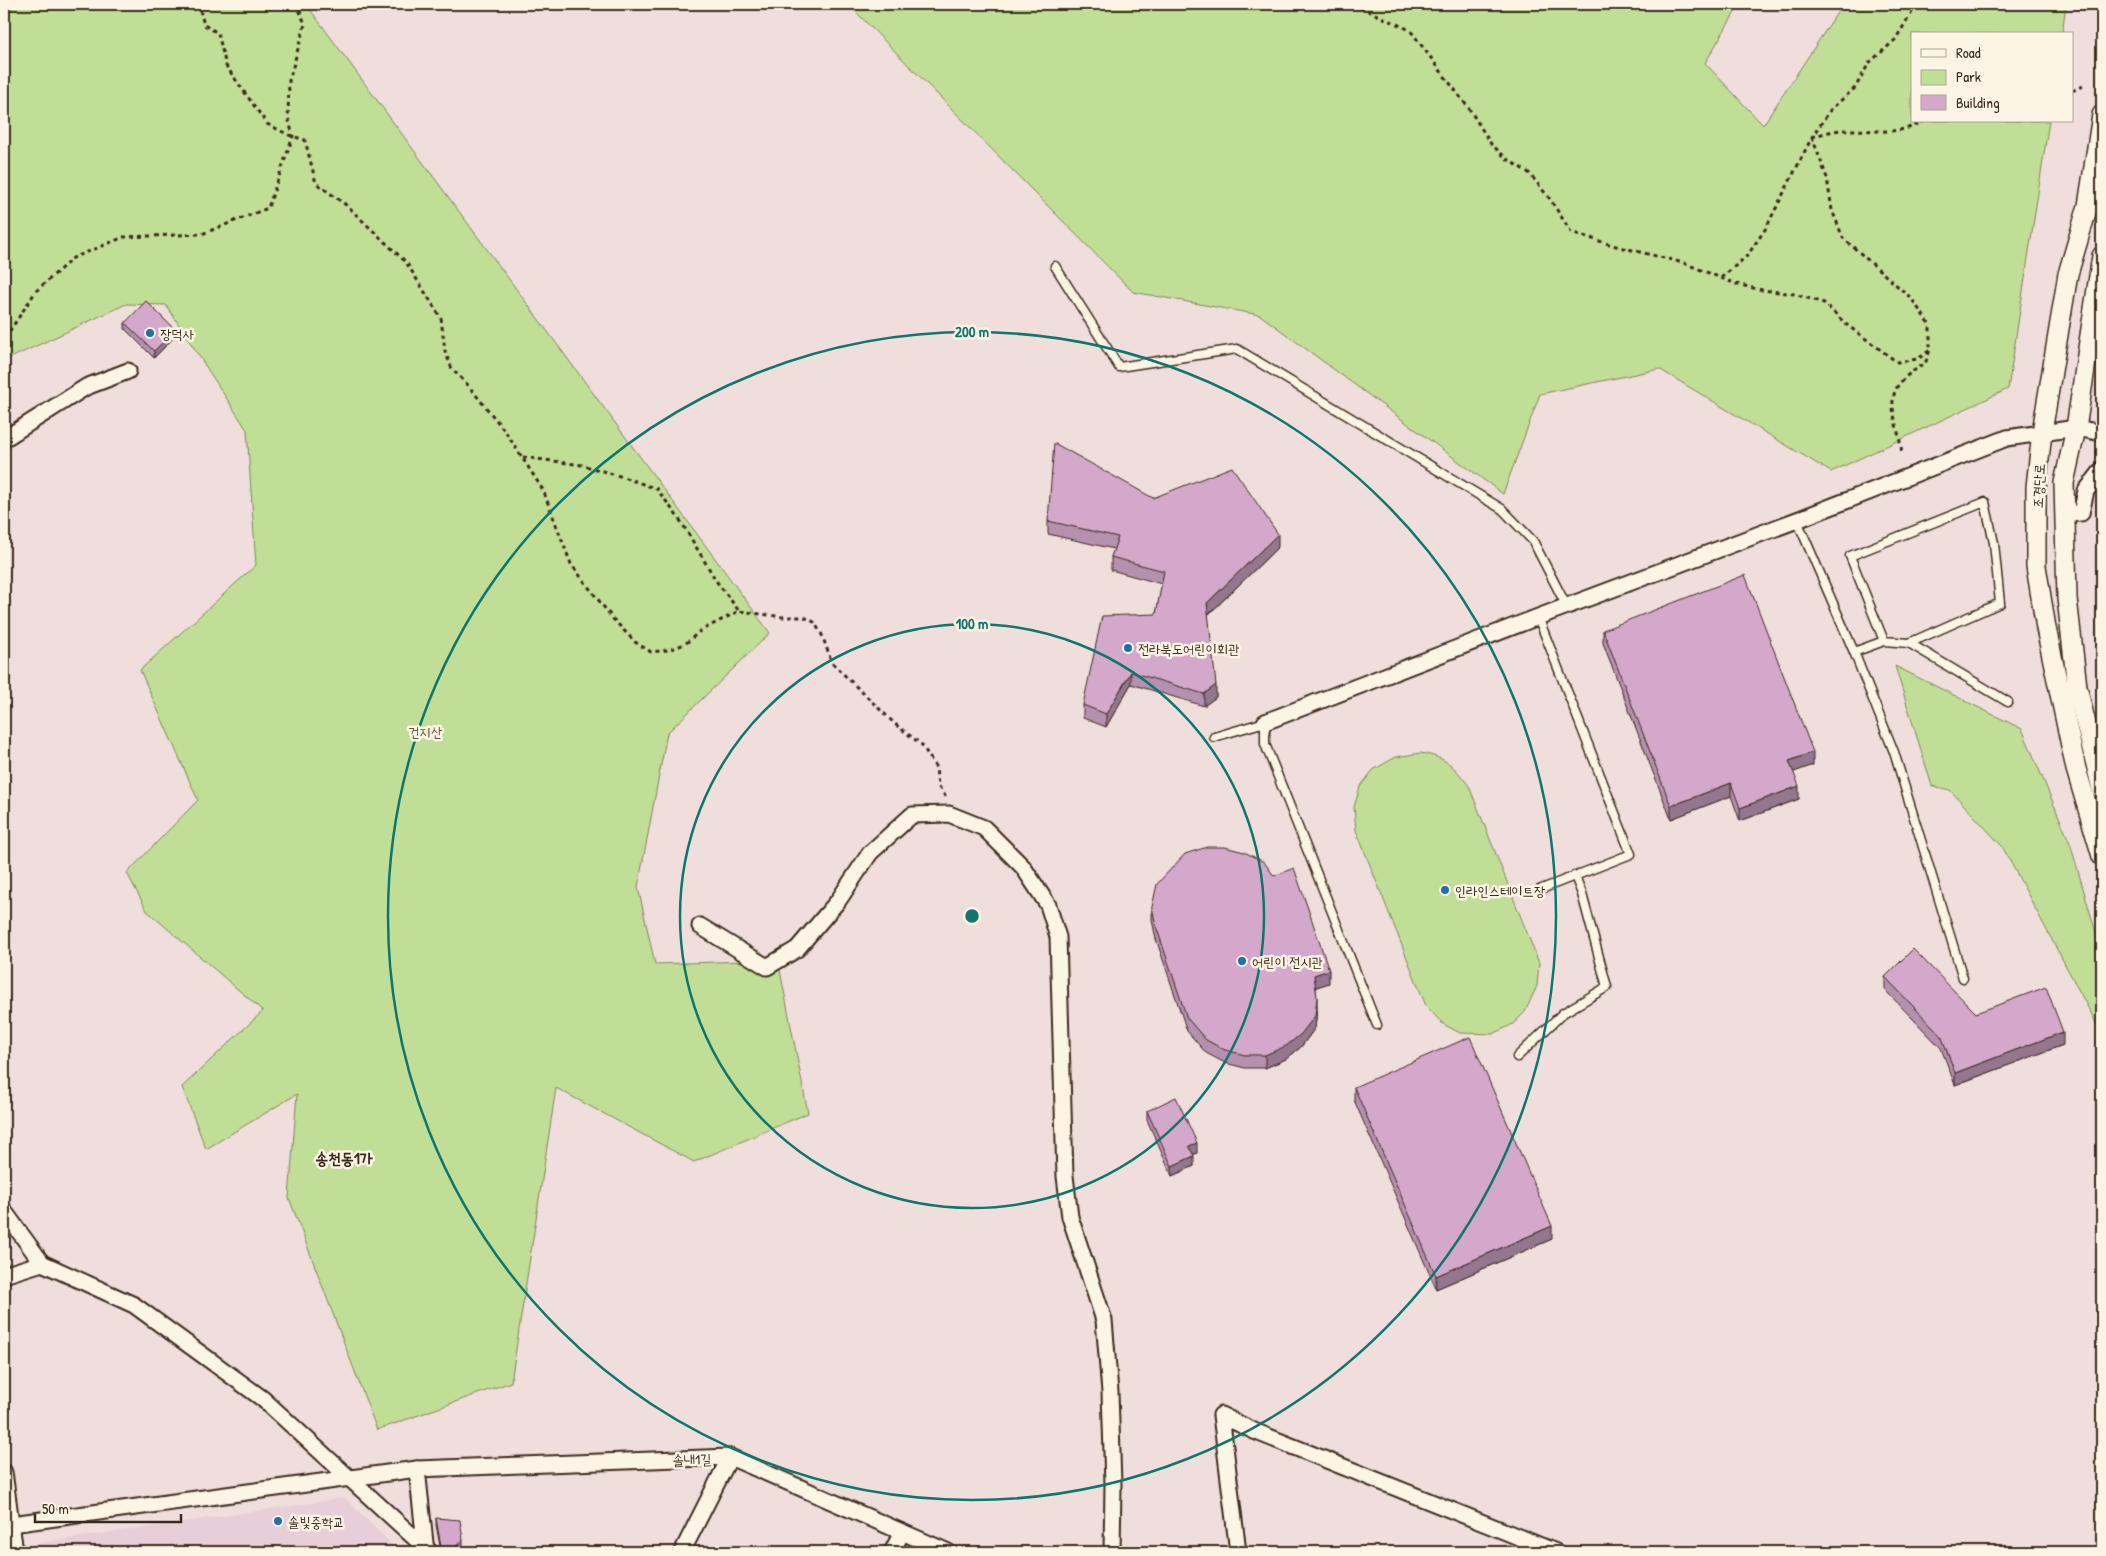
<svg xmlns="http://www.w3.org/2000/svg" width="2106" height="1556" viewBox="0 0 2106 1556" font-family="'Patrick Hand','Poor Story',sans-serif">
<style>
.built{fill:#e8ced8}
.green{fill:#c1de96;stroke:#7e845a}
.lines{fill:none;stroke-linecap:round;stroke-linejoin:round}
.service-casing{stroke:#3b2a1e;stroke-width:11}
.minor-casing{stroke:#3b2a1e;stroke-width:19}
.tertiary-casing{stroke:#3b2a1e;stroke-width:22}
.path{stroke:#3b2a1e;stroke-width:3;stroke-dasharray:4 4;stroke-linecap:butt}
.service{stroke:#fcf5e5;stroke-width:8}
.minor{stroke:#fcf5e5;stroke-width:15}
.tertiary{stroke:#fcf5e5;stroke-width:19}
.wall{fill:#b690af;stroke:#3b2a1e}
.shaded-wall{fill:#94768e;stroke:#3b2a1e}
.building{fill:#d4a8cb;stroke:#3b2a1e}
.ring{fill:none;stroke:#0f766e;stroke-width:2.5}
.poi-dot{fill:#1f6fb2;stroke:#fcf5e5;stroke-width:2}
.labels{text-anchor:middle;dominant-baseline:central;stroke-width:5;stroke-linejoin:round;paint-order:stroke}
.poi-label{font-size:14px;fill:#3b2a1e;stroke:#fcf5e5;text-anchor:start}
.street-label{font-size:14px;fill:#3b2a1e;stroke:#fcf5e5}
.park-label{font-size:14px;fill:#5c573c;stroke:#fcf5e5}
.quarter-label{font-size:16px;font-weight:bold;fill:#3b2a1e;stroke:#fcf5e5}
.centre{fill:#0f766e;stroke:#fcf5e5;stroke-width:2.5}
.ring-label{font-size:15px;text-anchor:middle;font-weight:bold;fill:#0f766e;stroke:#fcf5e5;stroke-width:5;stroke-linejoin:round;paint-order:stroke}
</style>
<rect width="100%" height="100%" fill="#f0dedd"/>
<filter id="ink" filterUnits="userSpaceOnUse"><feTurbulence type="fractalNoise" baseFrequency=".02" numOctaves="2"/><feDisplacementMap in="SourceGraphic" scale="10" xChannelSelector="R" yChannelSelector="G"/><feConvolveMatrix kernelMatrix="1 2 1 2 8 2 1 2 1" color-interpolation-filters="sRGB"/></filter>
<g filter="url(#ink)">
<polygon class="built" points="345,1498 399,1552 33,1552 32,1544"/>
<g class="green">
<polygon points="4,4 306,4 770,633 667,733 638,887 655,964 778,960 808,1113 694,1162 556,1088 511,1382 377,1430 289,1198 297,1094 206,1149 182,1087 263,1011 147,911 127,873 198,800 140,670 256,565 247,430 166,305 126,304 4,361"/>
<polygon points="848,4 1740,4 1705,63 1763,125 1843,4 2066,4 2062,34 1912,34 1912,121 2049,121 2008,389 1831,472 1659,369 1540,394 1503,494 1260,315 1133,292"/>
<polygon points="1895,666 2022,729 2070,843 2096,933 2102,945 2102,1034 2002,846 1950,790 1932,786"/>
<path d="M 1421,753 C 1447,758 1453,765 1469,786 L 1539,963 L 1537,986 L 1525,1012 L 1513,1024 L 1493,1034 L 1460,1033 L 1443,1024 L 1426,1006 L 1356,830 L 1354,807 L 1360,787 L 1373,770 L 1396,757 Z"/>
</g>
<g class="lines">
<defs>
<g id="service">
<polyline points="1055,266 1119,367 1237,349 1502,509 1533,541 1567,607"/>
<polyline points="1797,520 1854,652 1884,641 1909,643 2000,603 1994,543 1985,502 1850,556 1884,641"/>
<polyline points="1538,617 1631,854 1539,890"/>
<polyline points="1909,643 2008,702"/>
<polyline points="1854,652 1894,752 1963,978"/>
<polyline points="1214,737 1265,722 1265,744 1377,1025"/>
<polyline points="1517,1057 1563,1013 1607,987 1582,894 1575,876"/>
</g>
<g id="minor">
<polyline points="4,439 86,387 128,371"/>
<polyline points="2065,514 2081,513 2086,491 2102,470"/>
<polyline points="1265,722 1538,617 1797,520 2007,438 2076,428 2102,433"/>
<polyline points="700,926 767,967 797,949 838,901 870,853 912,815 949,814 984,828 1023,867 1048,905 1058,937 1065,1176 1070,1217 1104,1320 1110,1392 1113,1484 1112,1552"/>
<polyline points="4,1211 42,1263 134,1305 263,1399 430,1552"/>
<polyline points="4,1275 42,1263"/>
<polyline points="417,1469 426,1552"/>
<polyline points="4,1472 15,1552"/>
<polyline points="4,1525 417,1469 730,1457 948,1552"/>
<polyline points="682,1552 730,1457"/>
<polyline points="892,1552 902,1532"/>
<polyline points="1238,1552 1221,1415 1254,1431 1556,1552"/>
</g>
<g id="tertiary">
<polyline points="2102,115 2088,206 2068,274 2042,432 2036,487 2036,566 2046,628 2076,769 2102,856"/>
<polyline points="2102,256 2076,428 2064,483 2067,598 2077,687 2102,789"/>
</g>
</defs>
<use href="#service" class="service-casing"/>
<use href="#minor" class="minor-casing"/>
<use href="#tertiary" class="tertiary-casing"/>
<g class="path">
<polyline points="196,4 199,6 204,25 218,33 226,66 267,124 289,135 305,140 316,183 346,205 406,262 441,318 445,351 452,369 467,384 505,431 543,490 571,564 613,619 635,642 651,652 668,650 685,644 700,631 739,611 783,617 804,617 814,622 822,635 832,663 895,724 922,745 936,768 938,786 946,797"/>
<polyline points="1353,4 1410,30 1470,110 1491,144 1507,159 1529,173 1550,199 1571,232 1612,245 1684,263 1736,284 1762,290 1794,294 1824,303 1847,325 1897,362 1918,359 1930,350"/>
<polyline points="2072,91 2083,86"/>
<path d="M 1812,137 L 1827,178 L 1832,210 L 1843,238 L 1911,298 L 1930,325 L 1930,350 L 1925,364 C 1876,390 1896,411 1902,453"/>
<path d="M 1812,137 C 1822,134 1833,130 1843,130 C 1872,129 1898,137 1924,121"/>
<polyline points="1721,278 1747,256 1766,228 1812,137 1831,109 1855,88 1869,63 1895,40 1917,4"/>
<polyline points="4,337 7,335 36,291 73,258 124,237 202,234 268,208 293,136 288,117 289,81 305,24 297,4"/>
<polyline points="523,457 582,465 623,477 657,489 680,520 717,582 739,611"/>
</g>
<use href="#service" class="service"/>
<use href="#minor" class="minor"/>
<use href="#tertiary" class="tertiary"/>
</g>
<g class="wall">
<polygon points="125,323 175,336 154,358 125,329"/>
<polygon points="1153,498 1278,547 1208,615 1216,697 1204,706 1131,684 1106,727 1083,718 1083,705 1156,614 1162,584 1111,570 1111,557 1114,549 1048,534 1048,521"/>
<polygon points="1603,630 1813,765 1793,772 1799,799 1740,821 1731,796 1671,819 1603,643"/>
<polygon points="1152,907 1329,983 1316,987 1317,1010 1315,1028 1301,1047 1286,1059 1265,1068 1245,1068 1225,1063 1206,1053 1187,1031 1156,939 1152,920"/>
<polygon points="1885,977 1976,1013 2063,1045 1955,1085 1941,1048 1885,990"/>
<polygon points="1354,1087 1552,1239 1436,1289 1354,1100"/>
<polygon points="1147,1111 1197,1153 1193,1155 1194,1166 1172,1176 1147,1120"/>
<polygon points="436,1518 463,1546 457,1552 441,1552 436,1525"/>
</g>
<g class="shaded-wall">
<polygon points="175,330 175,336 154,358 154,351"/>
<polygon points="1278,534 1278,547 1207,616 1207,603"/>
<polygon points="1131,672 1131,684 1106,727 1106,714"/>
<polygon points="1216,685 1216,697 1204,706 1204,694"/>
<polygon points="1813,752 1813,765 1789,774 1789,761"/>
<polygon points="1731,783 1731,796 1671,819 1671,806"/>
<polygon points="1799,786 1799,799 1740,821 1740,808"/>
<polygon points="1329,970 1329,983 1314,988 1314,975"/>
<polygon points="1317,997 1317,1010 1315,1028 1301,1047 1286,1059 1265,1068 1265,1055"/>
<polygon points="2063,1032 2063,1045 1955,1085 1955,1073"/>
<polygon points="1197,1143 1197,1153 1189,1156 1189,1146"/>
<polygon points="1194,1156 1194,1166 1172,1176 1172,1166"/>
<polygon points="1552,1226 1552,1239 1436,1289 1436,1276"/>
<polygon points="463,1540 463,1546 457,1552 454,1552 454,1548"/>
</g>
<g class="building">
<polygon points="146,301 175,330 154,351 125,323"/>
<polygon points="1054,443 1153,498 1232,467 1278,534 1207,603 1216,685 1204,694 1131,672 1106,714 1083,705 1102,616 1156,614 1164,571 1111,557 1118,537 1048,521"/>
<polygon points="1745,575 1813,752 1789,761 1799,786 1740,808 1731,783 1671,806 1603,630"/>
<polygon points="1207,847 1225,847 1244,852 1264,862 1274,876 1294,868 1329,970 1314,975 1317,997 1315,1016 1301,1034 1286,1046 1265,1055 1245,1055 1225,1050 1206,1040 1187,1018 1156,926 1152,907 1157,884 1185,854"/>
<polygon points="1913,949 1976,1013 2046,987 2063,1032 1955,1073 1941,1035 1885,977"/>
<polygon points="1470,1037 1552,1226 1436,1276 1354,1087"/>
<polygon points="1176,1097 1197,1143 1189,1146 1194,1156 1172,1166 1147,1111"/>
<polygon points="436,1518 460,1520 463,1540 454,1548 441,1547"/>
</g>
</g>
<g class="ring">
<circle cx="972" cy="916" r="292"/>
<circle cx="972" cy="916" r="584"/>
</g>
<g class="poi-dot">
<circle cx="150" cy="333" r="5"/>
<circle cx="1128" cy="648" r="5"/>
<circle cx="1445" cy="890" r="5"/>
<circle cx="1242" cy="961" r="5"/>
<circle cx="278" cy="1521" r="5"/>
</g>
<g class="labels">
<g class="poi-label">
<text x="160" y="333">장덕사</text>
<text x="1138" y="648">전라북도어린이회관</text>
<text x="1455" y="890">인라인스테이트장</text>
<text x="1252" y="961">어린이 전시관</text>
<text x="288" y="1521">솔빛중학교</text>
</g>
<g class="street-label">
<text transform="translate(2038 486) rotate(-87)">조경단로</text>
<text transform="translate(692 1459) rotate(-2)">솔내1길</text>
</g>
<g class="park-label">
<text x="425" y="731">건지산</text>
</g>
<g class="quarter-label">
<text x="344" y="1158">송천동1가</text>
</g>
</g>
<circle cx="972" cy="916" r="8" class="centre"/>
<g class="ring-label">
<text x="972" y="337">200 m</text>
<text x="972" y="629">100 m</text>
</g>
<rect width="2106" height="1556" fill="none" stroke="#fcf5e5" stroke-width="20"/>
<rect x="10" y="10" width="2086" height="1536" fill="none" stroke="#3b2a1e" stroke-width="2" filter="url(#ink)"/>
<rect x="1911" y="32" width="162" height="90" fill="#fcf5e5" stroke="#afa495"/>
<rect x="1921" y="49" width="25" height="8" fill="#fcf5e5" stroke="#afa495"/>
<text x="1956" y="58" font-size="15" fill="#3b2a1e">Road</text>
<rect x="1921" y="70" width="25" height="15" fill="#c1de96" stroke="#afa495"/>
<text x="1956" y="82" font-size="15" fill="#3b2a1e">Park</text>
<rect x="1921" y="95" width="25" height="15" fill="#d4a8cb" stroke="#afa495"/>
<text x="1956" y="108" font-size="15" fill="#3b2a1e">Building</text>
<path d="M35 1514v8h146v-8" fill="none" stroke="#3b2a1e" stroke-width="2.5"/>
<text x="42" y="1514" font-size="15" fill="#3b2a1e" stroke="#fcf5e5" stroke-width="4" paint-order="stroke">50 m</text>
</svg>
